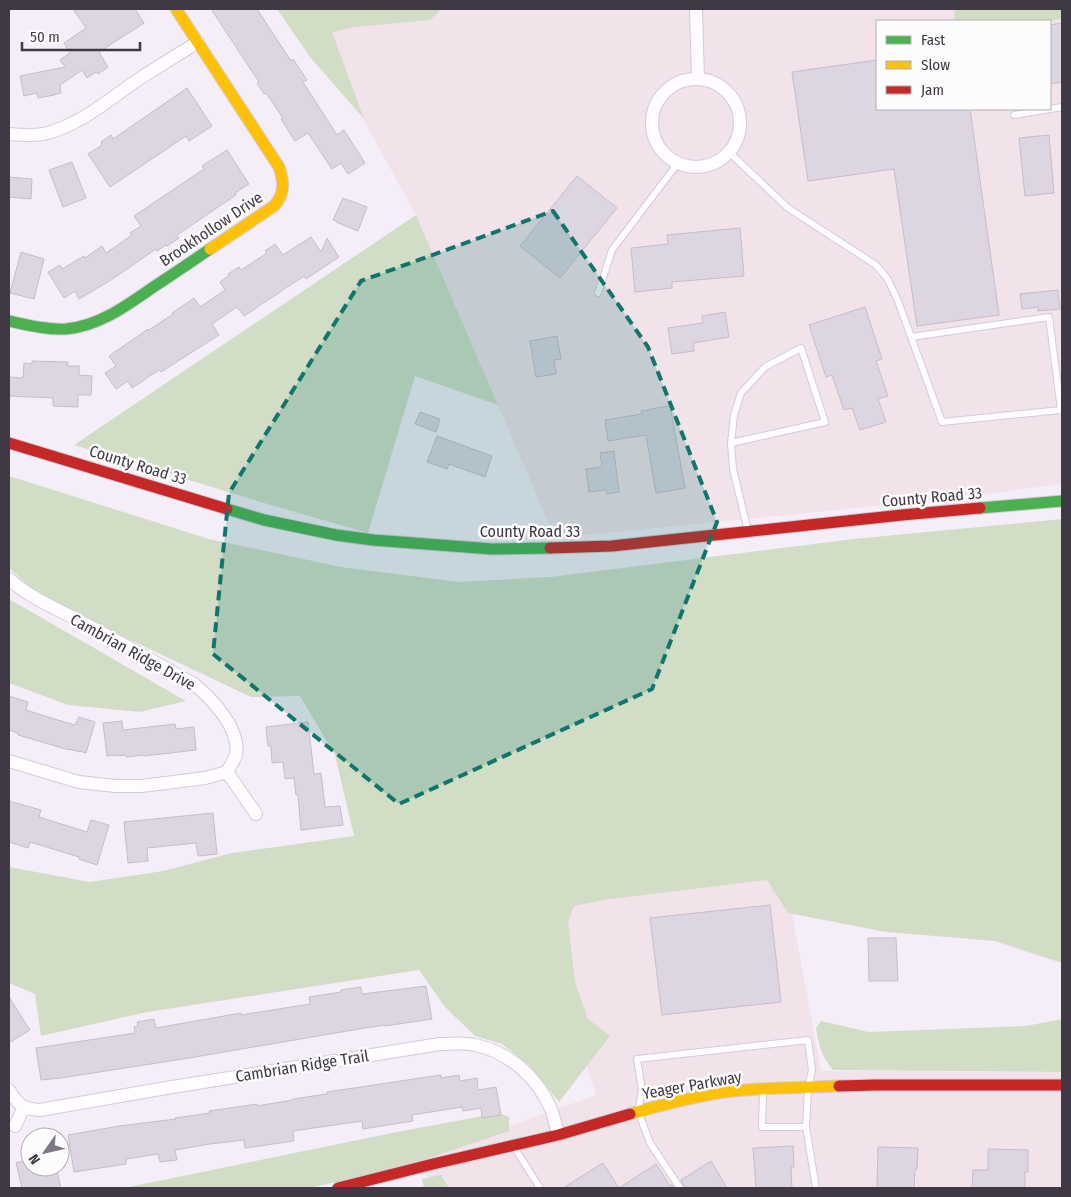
<svg xmlns="http://www.w3.org/2000/svg" width="1071" height="1197" viewBox="0 0 1071 1197" font-family="'Fira Sans Condensed',sans-serif">
<style>
.industrial{fill:#f2e2ea;fill-rule:evenodd}
.green{fill:#d2ddc6}
.building{fill:#ddd5e1;stroke:#c5bdc8}
.lines{fill:none;stroke-linecap:round;stroke-linejoin:round}
.lane-casing{stroke:#d2ccd6;stroke-width:8}
.street-casing{stroke:#d2ccd6;stroke-width:14}
.fast-casing{stroke:#d2ccd6;stroke-width:13}
.slow-casing{stroke:#d2ccd6;stroke-width:13}
.jam-casing{stroke:#d2ccd6;stroke-width:13}
.lane{stroke:#fefcfe;stroke-width:6}
.street{stroke:#fefcfe;stroke-width:12}
.fast{stroke:#4caf50;stroke-width:11}
.slow{stroke:#ffc107;stroke-width:11}
.jam{stroke:#c62828;stroke-width:11}
.marked{fill:#0f766e;fill-opacity:0.2;stroke:#0f766e;stroke-width:4;stroke-dasharray:10 6;stroke-linejoin:round}
.labels{text-anchor:middle;dominant-baseline:central;stroke-width:5;stroke-linejoin:round;paint-order:stroke}
.street-label{font-size:16px;fill:#403845;stroke:#fcfcfc}
</style>
<rect width="100%" height="100%" fill="#f5eef9"/>
<g class="industrial">
<path d="M 302,9 L 1062,9 L 1062,484 L 956,498 L 555,538 L 416,215 ZM 877,21 L 1050,21 L 1050,109 L 877,109 Z"/>
<polygon points="783,864 821,1071 1062,1072 1062,1188 434,1188 416,1160 596,1095 533,907"/>
</g>
<g class="green">
<polygon points="277,9 441,9 430,20 355,27 332,32 364,119 310,57"/>
<polygon points="955,9 1062,9 1062,19 1044,21 954,21"/>
<polygon points="416,215 498,405 415,376 368,533 264,503 74,445"/>
<polygon points="9,476 209,539 341,567 459,582 550,577 854,539 1062,519 1062,963 995,941 886,932 788,913 767,880 603,900 574,906 568,921 575,982 588,1019 610,1036 559,1102 530,1066 502,1044 475,1036 445,1007 419,970 147,1012 41,1036 35,994 9,983 9,867 90,882 163,871 232,853 354,836 335,755 300,696 251,697 42,598 9,568"/>
<polygon points="9,599 186,701 140,712 68,705 9,683"/>
<path d="M 1062,1019 L 1062,1072 L 833,1070 C 821,1055 819,1046 816,1028 L 821,1021 L 868,1032 L 1026,1026 Z"/>
<polygon points="499,1113 509,1117 509,1131 405,1166 310,1188 124,1188 397,1132"/>
<polygon points="441,1175 449,1188 424,1188 422,1179"/>
</g>
<g class="building">
<polygon points="73,9 135,9 144,23 99,52 108,67 98,74 96,72 87,78 82,70 60,85 61,93 53,95 54,95 38,98 37,93 24,96 20,76 65,67 60,60 70,53 64,43 86,28"/>
<polygon points="211,9 257,9 291,61 293,59 307,80 303,82 337,135 344,130 365,163 348,174 341,163 332,169 308,133 295,141 281,119 283,118 266,93 264,94 257,83 259,82"/>
<polygon points="1062,23 1062,82 1050,84 1050,25"/>
<polygon points="877,60 877,109 970,109 999,315 917,326 894,169 808,181 792,72"/>
<polygon points="187,88 212,126 189,141 186,136 110,187 88,154 102,145 101,142 111,135 113,139"/>
<polygon points="1049,135 1054,193 1025,196 1019,138"/>
<polygon points="227,150 249,184 235,193 236,195 177,235 179,238 167,246 166,245 157,251 156,249 111,280 79,299 75,291 64,298 48,272 60,265 62,269 84,256 85,258 102,246 106,253 132,235 130,233 141,226 134,216 204,169 202,166"/>
<polygon points="72,162 86,198 63,207 49,170"/>
<polygon points="577,176 617,208 560,278 520,246"/>
<polygon points="9,177 32,179 31,199 9,197"/>
<polygon points="343,198 367,207 358,231 336,222 336,221 333,220"/>
<polygon points="740,228 744,276 672,282 672,288 635,292 631,248 668,244 667,235"/>
<polygon points="311,237 321,252 327,238 339,257 306,279 304,276 244,316 237,307 212,324 219,335 161,372 159,370 132,388 128,381 116,389 105,373 116,366 109,356 148,329 149,330 173,314 172,313 194,298 200,307 225,290 220,282 229,275 228,274 239,267 241,270 267,253 265,251 275,244 283,255"/>
<polygon points="21,252 44,259 34,299 10,293"/>
<polygon points="1058,290 1060,309 1038,311 1038,307 1022,309 1020,294"/>
<polygon points="865,307 882,359 876,361 888,396 878,399 886,422 860,430 852,408 844,410 832,375 826,377 809,325"/>
<polygon points="725,312 729,337 693,343 694,351 672,354 668,328 703,323 702,316"/>
<polygon points="557,336 561,359 554,360 556,374 536,377 530,341"/>
<polygon points="32,361 68,362 67,366 79,366 79,375 92,376 91,395 78,395 78,407 53,406 53,398 9,396 9,377 23,378 24,363 32,364"/>
<polygon points="668,406 670,406 685,488 656,493 646,435 608,441 605,420 642,414 641,411"/>
<polygon points="420,412 440,419 436,432 415,424"/>
<polygon points="437,436 492,456 485,477 449,464 447,469 427,462"/>
<polygon points="614,451 619,492 607,494 606,490 589,492 586,469 602,467 600,453"/>
<polygon points="9,696 28,702 26,710 58,720 75,725 79,717 95,722 86,753 80,751 80,752 69,749 69,750 18,735 18,733 9,730"/>
<polygon points="122,721 123,730 175,724 176,729 194,727 196,750 144,756 143,755 126,757 125,755 114,756 113,755 107,756 103,723"/>
<polygon points="308,722 314,774 321,773 325,807 340,806 343,825 301,830 298,795 296,795 294,778 285,779 283,762 272,763 271,746 268,746 266,727"/>
<polygon points="9,801 41,810 39,817 87,832 91,820 109,825 97,865 79,859 79,857 30,842 28,848 9,842"/>
<polygon points="213,813 217,854 198,856 196,843 147,848 148,861 128,863 124,822"/>
<polygon points="770,905 781,1002 662,1015 650,918"/>
<polygon points="868,938 896,938 898,981 869,981"/>
<polygon points="426,986 432,1019 385,1026 385,1025 359,1029 189,1058 61,1078 41,1080 36,1048 135,1033 134,1027 138,1026 137,1022 154,1019 156,1028 241,1013 241,1015 310,1004 309,997 341,992 341,990 361,987 362,994"/>
<polygon points="9,997 30,1030 9,1043"/>
<polygon points="441,1075 441,1078 459,1075 460,1081 477,1078 478,1090 496,1087 501,1115 482,1118 481,1108 463,1111 462,1107 412,1115 413,1121 375,1127 363,1129 362,1121 293,1131 294,1141 245,1148 244,1140 210,1144 175,1150 177,1160 160,1162 158,1154 126,1159 126,1164 74,1172 68,1135 119,1126 176,1119 175,1118 210,1113 209,1111 237,1107 257,1104 257,1106 293,1100 293,1099 327,1094 327,1092"/>
<polygon points="793,1146 794,1167 791,1167 792,1188 756,1188 753,1148"/>
<polygon points="878,1147 918,1148 917,1169 915,1169 914,1188 877,1188"/>
<polygon points="988,1149 1028,1150 1028,1172 1025,1172 1025,1188 972,1188 973,1170 988,1170"/>
<polygon points="30,1159 30,1167 56,1167 61,1188 22,1188 16,1163"/>
<polygon points="711,1161 727,1188 685,1188 681,1180"/>
<polygon points="603,1163 619,1188 656,1164 670,1186 672,1185 674,1188 563,1188"/>
</g>
<g class="lines">
<defs>
<g id="lane">
<polyline points="1014,115 1062,107"/>
<polyline points="730,153 788,208 876,265 887,278 898,301 942,422 1061,410 1049,317 911,337"/>
<polyline points="598,293 612,250 678,163"/>
<polyline points="731,443 825,422 801,348 765,367 741,393 734,415 731,443 733,469 748,531"/>
<polyline points="806,1127 816,1188"/>
<polyline points="514,1147 540,1188"/>
<polyline points="680,1188 650,1143 638,1111 642,1090 637,1059 808,1040 812,1070 808,1088 806,1127 762,1127 763,1092"/>
</g>
<g id="street">
<polyline points="696,9 698,79"/>
<circle cx="696" cy="123" r="44"/>
<path d="M 9,134 C 20,135 32,136 43,134 C 80,126 109,99 139,79 C 159,66 179,54 198,42"/>
<path d="M 9,579 C 30,598 57,609 82,622 C 120,642 156,663 194,684 C 212,699 241,729 236,755 C 234,761 230,766 227,772"/>
<polyline points="9,761 79,782 115,786 142,786 205,778 227,772 256,814"/>
<path d="M 9,1090 C 19,1105 21,1109 40,1110 L 166,1088 L 440,1044 C 451,1044 463,1042 475,1045 C 509,1052 537,1077 551,1109 C 554,1117 556,1127 558,1135"/>
<polyline points="15,1126 24,1107"/>
</g>
<g id="fast">
<path d="M 9,321 C 28,325 47,330 66,329 C 99,326 126,306 152,288 C 172,275 191,262 210,249"/>
<polyline points="980,508 1062,501"/>
<polyline points="227,509 264,520 336,535 373,540 492,549 550,548"/>
</g>
<g id="slow">
<path d="M 176,9 L 279,167 C 284,182 285,194 274,206 L 210,249"/>
<path d="M 630,1114 C 657,1106 685,1099 712,1094 C 754,1087 797,1088 839,1086"/>
</g>
<g id="jam">
<polyline points="9,443 227,509"/>
<polyline points="550,548 612,546 902,515 980,508"/>
<polyline points="839,1086 876,1085 1062,1085"/>
<polyline points="338,1188 433,1164 558,1135 630,1114"/>
</g>
</defs>
<use href="#lane" class="lane-casing"/>
<use href="#street" class="street-casing"/>
<use href="#fast" class="fast-casing"/>
<use href="#slow" class="slow-casing"/>
<use href="#jam" class="jam-casing"/>
<use href="#lane" class="lane"/>
<use href="#street" class="street"/>
<use href="#fast" class="fast"/>
<use href="#slow" class="slow"/>
<use href="#jam" class="jam"/>
</g>
<path class="marked" d="M 553,211 L 648,347 L 717,522 L 652,689 L 399,804 L 213,654 L 229,493 L 361,281 Z"/>
<g class="labels">
<g class="street-label">
<text transform="translate(211 229) rotate(-34)">Brookhollow Drive</text>
<text transform="translate(138 465) rotate(17)">County Road 33</text>
<text transform="translate(932 497) rotate(-5)">County Road 33</text>
<text x="530" y="531">County Road 33</text>
<text transform="translate(133 652) rotate(29)">Cambrian Ridge Drive</text>
<text transform="translate(302 1066) rotate(-9)">Cambrian Ridge Trail</text>
<text transform="translate(692 1085) rotate(-10)">Yeager Parkway</text>
</g>
</g>
<rect width="1071" height="1197" fill="none" stroke="#403845" stroke-width="20"/>
<rect x="876" y="20" width="175" height="90" fill="#fcfcfc" stroke="#b1aeb3"/>
<rect x="886" y="36" width="25" height="8" fill="#4caf50" stroke="#b1aeb3"/>
<text x="921" y="45" font-size="15" fill="#403845">Fast</text>
<rect x="886" y="61" width="25" height="8" fill="#ffc107" stroke="#b1aeb3"/>
<text x="921" y="70" font-size="15" fill="#403845">Slow</text>
<rect x="886" y="86" width="25" height="8" fill="#c62828" stroke="#b1aeb3"/>
<text x="921" y="95" font-size="15" fill="#403845">Jam</text>
<g transform="translate(45 1152) rotate(236)"><circle r="24" fill="#fcfcfc" stroke="#b1aeb3"/>
<path d="M0-4L9 19L0 12L-9 19Z" fill="#7f7884"/>
<text y="-8" font-size="14" font-weight="bold" text-anchor="middle" fill="#403845">N</text>
</g>
<path d="M22 42v8h118v-8" fill="none" stroke="#403845" stroke-width="2.5"/>
<text x="30" y="42" font-size="15" fill="#403845" stroke="#fcfcfc" stroke-width="4" paint-order="stroke">50 m</text>
</svg>
